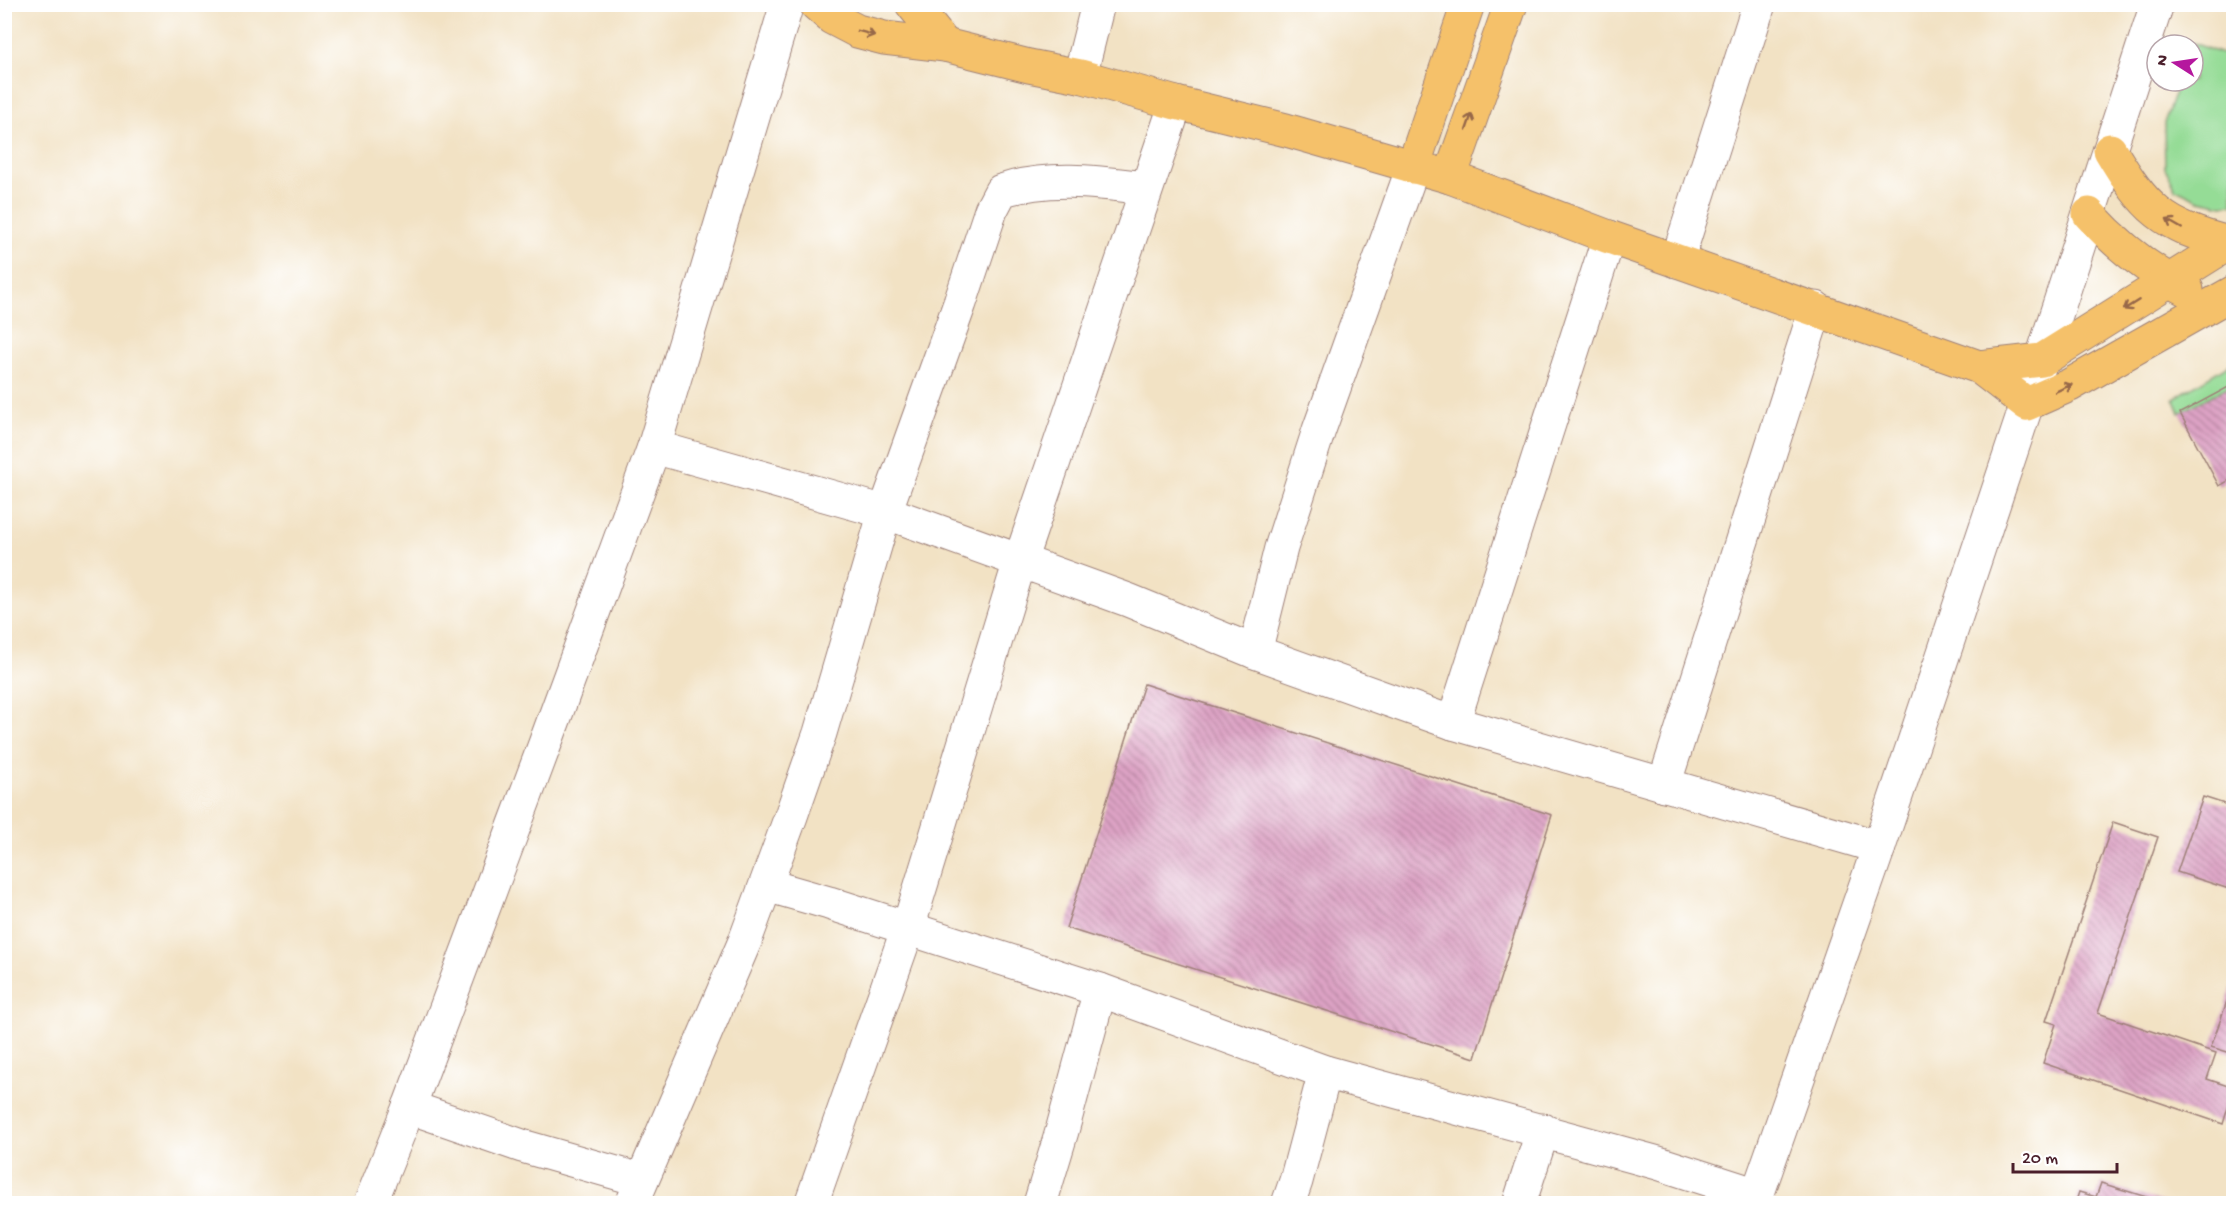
<svg xmlns="http://www.w3.org/2000/svg" width="2238" height="1208" viewBox="0 0 2238 1208" font-family="'Gochi Hand',sans-serif">
<style>
.grass{fill:#95dc96;stroke:#707e60;stroke-width:1.5}
.building{fill:url(#building-back-hatch)}
.lines{fill:none;stroke-linecap:round;stroke-linejoin:round}
.minor-casing{stroke:#9e8078;stroke-width:35}
.major-casing{stroke:#9e8078;stroke-width:35}
.minor{stroke:#fff;stroke-width:33}
.major{stroke:#f5c16b;stroke-width:33}
.oneway{stroke:#976848}
</style>
<defs>
<pattern id="building-back-hatch" width="6" height="6" patternUnits="userSpaceOnUse" patternTransform="scale(1.5)"><rect width="6" height="6" fill="#dda3c5"/><path d="M-1 5l2 2M0 0l6 6M5-1l2 2" fill="none" stroke="#b584a0"/></pattern>
</defs>
<rect width="100%" height="100%" fill="#fff"/>
<filter id="ink" filterUnits="userSpaceOnUse"><feTurbulence type="fractalNoise" baseFrequency=".0167" numOctaves="2"/><feDisplacementMap in="SourceGraphic" scale="12" xChannelSelector="R" yChannelSelector="G"/><feConvolveMatrix kernelMatrix="1 2 1 2 8 2 1 2 1" color-interpolation-filters="sRGB"/></filter>
<filter id="wash" filterUnits="userSpaceOnUse"><feTurbulence type="fractalNoise" baseFrequency=".008" numOctaves="4" result="noise"/><feDisplacementMap in="SourceGraphic" scale="24" xChannelSelector="R" yChannelSelector="G"/><feGaussianBlur stdDeviation="1.35" result="paint"/><feColorMatrix in="noise" values="0 0 0 0 0 0 0 0 0 0 0 0 0 0 0 0 0 1.4 0 .05"/><feComposite in="paint" operator="in"/></filter>
<g filter="url(#wash)">
<rect width="100%" height="100%" fill="#f2e2c4"/>
<g class="grass">
<polygon points="2193,43 2233,58 2233,204 2223,205 2199,200 2176,189 2165,168 2164,123 2179,81 2193,81"/>
<polygon points="2233,362 2233,384 2180,413 2174,398"/>
</g>
<g id="blocks">
<g class="building">
<polygon points="2234,384 2234,478 2219,486 2180,413"/>
<polygon points="1144,684 1552,815 1475,1058 1066,928"/>
<polygon points="2203,797 2234,807 2234,876 2229,889 2177,872"/>
<polygon points="2113,822 2158,837 2098,1013 2216,1053 2207,1079 2234,1088 2223,1124 2043,1063 2056,1024 2046,1021"/>
<polygon points="2234,981 2234,1054 2211,1047"/>
<polygon points="2101,1183 2166,1203 2166,1204 2075,1204 2079,1192 2096,1197"/>
</g>
</g>
</g>
<g filter="url(#ink)">
<use href="#blocks" fill-opacity="0" stroke="#9e8078" stroke-width="1.5"/>
<g class="lines">
<defs>
<g id="minor">
<polyline points="1080,76 1098,4"/>
<polyline points="1677,261 1759,4"/>
<polyline points="654,447 885,512 1128,600 1255,652 1453,723 1879,847"/>
<polyline points="1255,652 1281,548 1319,430 1413,167"/>
<polyline points="1453,723 1609,237"/>
<polyline points="1664,785 1816,308"/>
<polyline points="766,885 829,903 1100,990 1325,1072 1658,1163 1757,1195"/>
<polyline points="409,1107 522,1146 641,1180"/>
<polyline points="370,1204 409,1107 545,744 654,447 787,4"/>
<path d="M 632,1204 L 745,941 L 791,816 L 820,733 L 885,512 L 960,303 L 991,210 L 1001,191 C 1048,175 1098,182 1146,188"/>
<polyline points="811,1204 908,928 1020,561 1176,103"/>
<polyline points="1040,1204 1062,1131 1100,990"/>
<polyline points="1288,1204 1296,1181 1325,1072"/>
<polyline points="1519,1204 1543,1130"/>
<polyline points="1754,1204 1879,847 2027,404 2157,4"/>
</g>
<g id="major">
<polyline points="816,4 832,18 857,31 884,38 945,45 1029,66 1080,76 1176,103 1286,130 1450,177 1609,237 1979,367 2027,404 2070,385 2234,292"/>
<polyline points="912,4 945,45"/>
<path d="M 2110,150 C 2145,209 2162,226 2229,243"/>
<polyline points="1413,167 1468,4"/>
<polyline points="1450,177 1511,4"/>
<path d="M 2089,214 C 2117,245 2150,271 2187,290"/>
<polyline points="1979,367 2042,360 2234,240"/>
</g>
</defs>
<use href="#minor" class="minor-casing"/>
<use href="#major" class="major-casing"/>
<use href="#minor" class="minor"/>
<use href="#major" class="major"/>
</g>
<defs><path id="oneway-shaft" d="M-6 0H5M1.5-3L5.5 0L1.5 3" fill="none" stroke-width="1.6" stroke-linecap="round" stroke-linejoin="round" transform="scale(1.5)"/></defs>
<g class="oneway">
<use href="#oneway-shaft" transform="translate(866 33) rotate(15)"/>
<use href="#oneway-shaft" transform="translate(1469 122) rotate(-71)"/>
<use href="#oneway-shaft" transform="translate(2174 224) rotate(-150)"/>
<use href="#oneway-shaft" transform="translate(2131 305) rotate(148)"/>
<use href="#oneway-shaft" transform="translate(2064 388) rotate(-24)"/>
</g>
</g>
<rect width="2238" height="1208" fill="none" stroke="#fff" stroke-width="24"/>
<g transform="translate(2175 63) rotate(282)"><circle r="28" fill="#ffffff" stroke="#b7a5aa" stroke-width="1.5"/>
<path d="M0-4.5L10 22L0 15L-10 22Z" fill="#b5179e"/>
<text y="-9" font-size="16" font-weight="bold" text-anchor="middle" fill="#4a1f2b">N</text>
</g>
<path d="M2013 1163v9h104v-9" fill="none" stroke="#4a1f2b" stroke-width="3"/>
<text x="2022" y="1163" font-size="18" fill="#4a1f2b" stroke="#ffffff" stroke-width="4.5" paint-order="stroke">20 m</text>
</svg>
